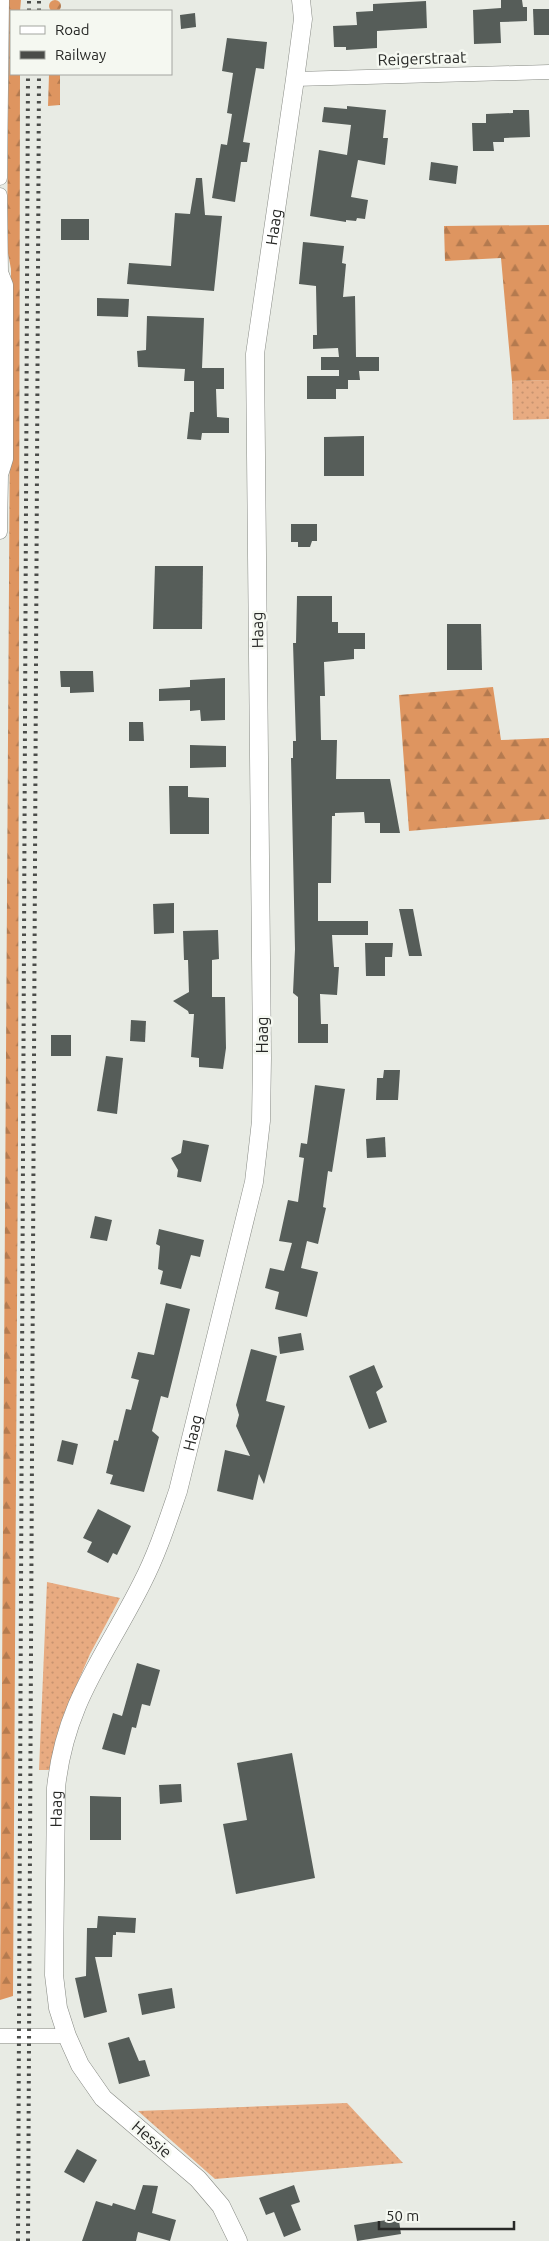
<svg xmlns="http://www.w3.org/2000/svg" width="549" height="2241" viewBox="0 0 549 2241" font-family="Ubuntu,sans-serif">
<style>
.grass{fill:url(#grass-dots)}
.forest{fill:url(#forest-firs)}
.building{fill:#565d59}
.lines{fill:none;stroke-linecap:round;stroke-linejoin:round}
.minor-casing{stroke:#878a84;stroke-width:15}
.tertiary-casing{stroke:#878a84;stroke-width:19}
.minor{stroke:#fff;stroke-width:14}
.tertiary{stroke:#fff;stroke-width:18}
.rail{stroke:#4a4c49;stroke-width:4;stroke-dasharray:2.5 5;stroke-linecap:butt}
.labels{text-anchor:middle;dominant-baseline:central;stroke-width:5;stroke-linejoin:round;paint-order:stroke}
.street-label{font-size:16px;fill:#282927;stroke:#f5f8f1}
</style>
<defs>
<pattern id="grass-dots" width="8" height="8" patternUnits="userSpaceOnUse" patternTransform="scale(1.25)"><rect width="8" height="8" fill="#e8ab81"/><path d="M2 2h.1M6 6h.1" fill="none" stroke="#c7936f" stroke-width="1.8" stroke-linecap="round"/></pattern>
<pattern id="forest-firs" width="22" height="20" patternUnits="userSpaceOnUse" patternTransform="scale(1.25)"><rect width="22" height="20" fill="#de9560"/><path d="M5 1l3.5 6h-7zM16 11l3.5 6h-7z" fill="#b47a4f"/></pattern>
</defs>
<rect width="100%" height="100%" fill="#e8ebe4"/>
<g class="grass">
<polygon points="549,380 549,419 513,420 512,381"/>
<polygon points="47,1582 120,1598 90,1654 64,1714 50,1770 39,1770"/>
<polygon points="347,2103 403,2163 215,2179 138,2111"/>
</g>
<g class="forest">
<circle cx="55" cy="6" r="6"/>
<polygon points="9,0 21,0 20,11 11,11 11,74 20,74 18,1137 13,1996 0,2000 11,269 7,248"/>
<polygon points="49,74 60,74 60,105 48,106"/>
<polygon points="549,225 549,380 512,381 501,258 445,261 444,226"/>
<polygon points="493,687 501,740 549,738 549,819 409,831 399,695"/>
</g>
<g class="building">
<polygon points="501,0 522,0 523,7 527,7 527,21 500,22 501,43 474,44 473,10 501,8"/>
<polygon points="426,1 427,28 377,31 377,48 346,50 346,47 334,47 333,26 357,25 356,12 373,11 373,4"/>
<polygon points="533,9 549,9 549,35 534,35"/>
<polygon points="195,13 196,27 181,29 180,15"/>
<polygon points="227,38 267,42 264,69 256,68 243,142 250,143 247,162 241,162 235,202 212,198 221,144 227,145 232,114 227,113 233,73 222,71"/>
<polygon points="347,106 386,110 383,138 388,138 385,165 358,160 351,197 368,200 365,219 357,218 356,221 346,220 346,222 310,216 319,150 347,155 351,125 322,122 324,107 347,109"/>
<polygon points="513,110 529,110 530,137 504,138 504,142 493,142 494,151 473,151 472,123 486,123 486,114 513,113"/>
<polygon points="431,162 458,166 456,184 429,180"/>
<polygon points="196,178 202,178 205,215 222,216 214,291 127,284 129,263 171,266 175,213 190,214"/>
<rect x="61" y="219" width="28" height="21"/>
<polygon points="303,242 344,246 342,263 346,264 343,297 355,296 356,357 379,357 379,371 359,371 360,380 348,380 348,389 336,389 336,399 307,399 307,376 339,376 339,370 321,370 321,357 339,357 338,348 313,349 313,335 317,335 316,286 299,284"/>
<polygon points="97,298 129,299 128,317 97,316"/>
<polygon points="147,316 204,318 202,368 224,368 224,389 216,389 217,417 229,418 229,433 202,433 201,440 187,439 190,412 194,412 194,381 184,381 185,369 138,367 137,351 146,350"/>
<polygon points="364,436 364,476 324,476 324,437"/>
<polygon points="291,524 317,524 317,541 312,541 310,547 298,547 298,542 291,542"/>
<polygon points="155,566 203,566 202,629 153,629"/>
<polygon points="297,596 332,596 332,622 338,622 338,633 365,633 365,649 354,649 354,659 324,662 325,696 320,696 321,740 337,740 336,779 390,779 400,833 380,833 380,823 365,823 364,812 335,813 335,816 332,816 331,883 318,883 318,921 368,921 368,935 332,935 334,967 339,967 337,995 320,994 321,1024 328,1024 328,1043 298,1043 298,997 293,993 295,949 291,758 293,758 293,741 296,741 293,643 296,643"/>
<polygon points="447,624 481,624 482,670 447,670"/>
<polygon points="60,671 93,671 94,692 70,693 70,687 61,687"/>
<polygon points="225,678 225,720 201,721 200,710 190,711 190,700 159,701 159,689 190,687 190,680"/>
<polygon points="129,722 143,722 144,741 129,741"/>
<polygon points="190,745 226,746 226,767 190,768"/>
<polygon points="169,786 188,786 188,797 209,798 209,834 170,834"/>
<polygon points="174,903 174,933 154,934 153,904"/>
<polygon points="399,909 413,909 422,956 409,956"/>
<polygon points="218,930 219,959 212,960 212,997 225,997 226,1048 223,1069 199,1067 199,1058 191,1057 194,1014 189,1014 188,1011 173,1001 189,992 188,960 184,960 183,931"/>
<polygon points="365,943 393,943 392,957 385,957 385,976 366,976"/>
<polygon points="131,1020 146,1021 145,1042 130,1041"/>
<rect x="51" y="1035" width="20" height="21"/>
<polygon points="106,1056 123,1058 117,1114 97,1111"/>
<polygon points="384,1070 400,1070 398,1100 376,1100 377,1078 383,1078"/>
<polygon points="315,1085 345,1089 332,1172 328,1171 323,1207 326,1208 318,1244 307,1241 301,1268 318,1272 307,1317 275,1309 279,1292 265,1288 270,1268 284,1271 292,1243 279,1241 288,1200 298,1202 304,1158 299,1157 301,1143 307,1144"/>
<polygon points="385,1137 386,1157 367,1158 366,1139"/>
<polygon points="183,1140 209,1145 201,1182 177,1177 178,1170 171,1158 181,1153"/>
<polygon points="95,1216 112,1220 107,1241 90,1238"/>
<polygon points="159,1229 204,1240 200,1257 191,1255 181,1289 160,1284 163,1271 158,1269 160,1246 156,1244"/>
<polygon points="166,1303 190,1309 168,1398 161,1396 152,1431 159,1437 144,1492 110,1484 113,1475 106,1473 114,1440 118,1441 126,1409 131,1410 139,1380 131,1378 138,1352 154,1355"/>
<polygon points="301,1333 304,1350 280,1354 278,1337"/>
<polygon points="251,1349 277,1356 266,1401 285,1406 264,1484 259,1474 253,1500 217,1491 225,1450 250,1456 236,1426 239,1415 236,1405"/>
<polygon points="374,1365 383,1387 376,1392 387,1422 369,1429 349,1376"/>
<polygon points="62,1440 78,1444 73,1465 57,1461"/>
<polygon points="98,1509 131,1526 117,1555 113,1553 108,1563 87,1552 92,1542 83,1538"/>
<polygon points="137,1663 160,1670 150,1706 142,1704 136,1728 132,1727 125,1755 102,1749 113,1713 122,1716"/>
<polygon points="292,1753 315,1878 236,1894 223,1824 247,1820 237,1763"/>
<polygon points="181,1784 182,1802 160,1804 159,1785"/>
<polygon points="90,1796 121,1797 121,1840 90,1840"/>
<polygon points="98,1916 136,1918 135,1933 116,1932 116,1935 113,1935 112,1957 95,1957 107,2012 84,2018 75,1978 86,1976 87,1928 97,1928"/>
<polygon points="172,1988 175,2008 142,2015 138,1994"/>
<polygon points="129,2037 139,2061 145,2060 150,2076 119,2084 108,2043"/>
<polygon points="77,2149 97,2160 84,2183 64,2172"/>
<polygon points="143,2185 158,2186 152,2213 176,2220 170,2241 138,2232 136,2241 82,2241 96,2201 112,2206 113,2203 135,2210"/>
<polygon points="294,2185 300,2202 291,2205 301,2230 284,2237 274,2212 266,2215 259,2198"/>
<polygon points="387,2220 387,2222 399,2221 401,2234 357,2241 354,2225"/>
</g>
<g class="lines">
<defs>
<g id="minor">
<polyline points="295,79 549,72"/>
<polyline points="0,178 2,0"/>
<polyline points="0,195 1,272 6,285 6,459 1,475 0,532"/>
<polyline points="0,2036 67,2036"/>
</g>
<g id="tertiary">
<path id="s1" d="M 238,2241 L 221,2206 L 198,2179 L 103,2098 L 80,2065 L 67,2036 L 58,2008 L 54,1975 L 56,1788 C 65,1702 105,1657 142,1583 C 157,1554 167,1523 178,1491 L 254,1182 L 261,1121 L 262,1058 L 255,354 L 295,79 L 303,19 L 301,0"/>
</g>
</defs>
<use href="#minor" class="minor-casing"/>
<use href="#tertiary" class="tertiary-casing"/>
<use href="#minor" class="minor"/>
<use href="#tertiary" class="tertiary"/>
<g class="rail">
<polyline points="29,11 29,0"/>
<polyline points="39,11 39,0"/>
<polyline points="18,2241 28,74"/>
<polyline points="28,2241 39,74"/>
</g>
</g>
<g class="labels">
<g class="street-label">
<text transform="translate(422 58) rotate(-2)">Reigerstraat</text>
<text stroke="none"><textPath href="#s1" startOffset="2119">Haag</textPath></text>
<text transform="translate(257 630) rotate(-91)">Haag</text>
<text transform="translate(262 1035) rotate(-90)">Haag</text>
<text stroke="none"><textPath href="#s1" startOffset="904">Haag</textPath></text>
<text stroke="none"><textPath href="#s1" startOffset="500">Haag</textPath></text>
<text transform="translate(152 2139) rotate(41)">Hessie</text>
</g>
</g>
<rect x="10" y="10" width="162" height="65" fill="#f5f8f1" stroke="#a3a5a0"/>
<rect x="20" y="26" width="25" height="8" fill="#ffffff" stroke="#a3a5a0"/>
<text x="55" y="35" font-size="15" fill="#282927">Road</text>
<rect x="20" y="51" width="25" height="8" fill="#4a4c49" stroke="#a3a5a0"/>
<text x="55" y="60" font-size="15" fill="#282927">Railway</text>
<path d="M379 2221v8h135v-8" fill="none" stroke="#282927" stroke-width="2.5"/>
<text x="386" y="2221" font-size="15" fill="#282927" stroke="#f5f8f1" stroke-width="4" paint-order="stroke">50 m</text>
</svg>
